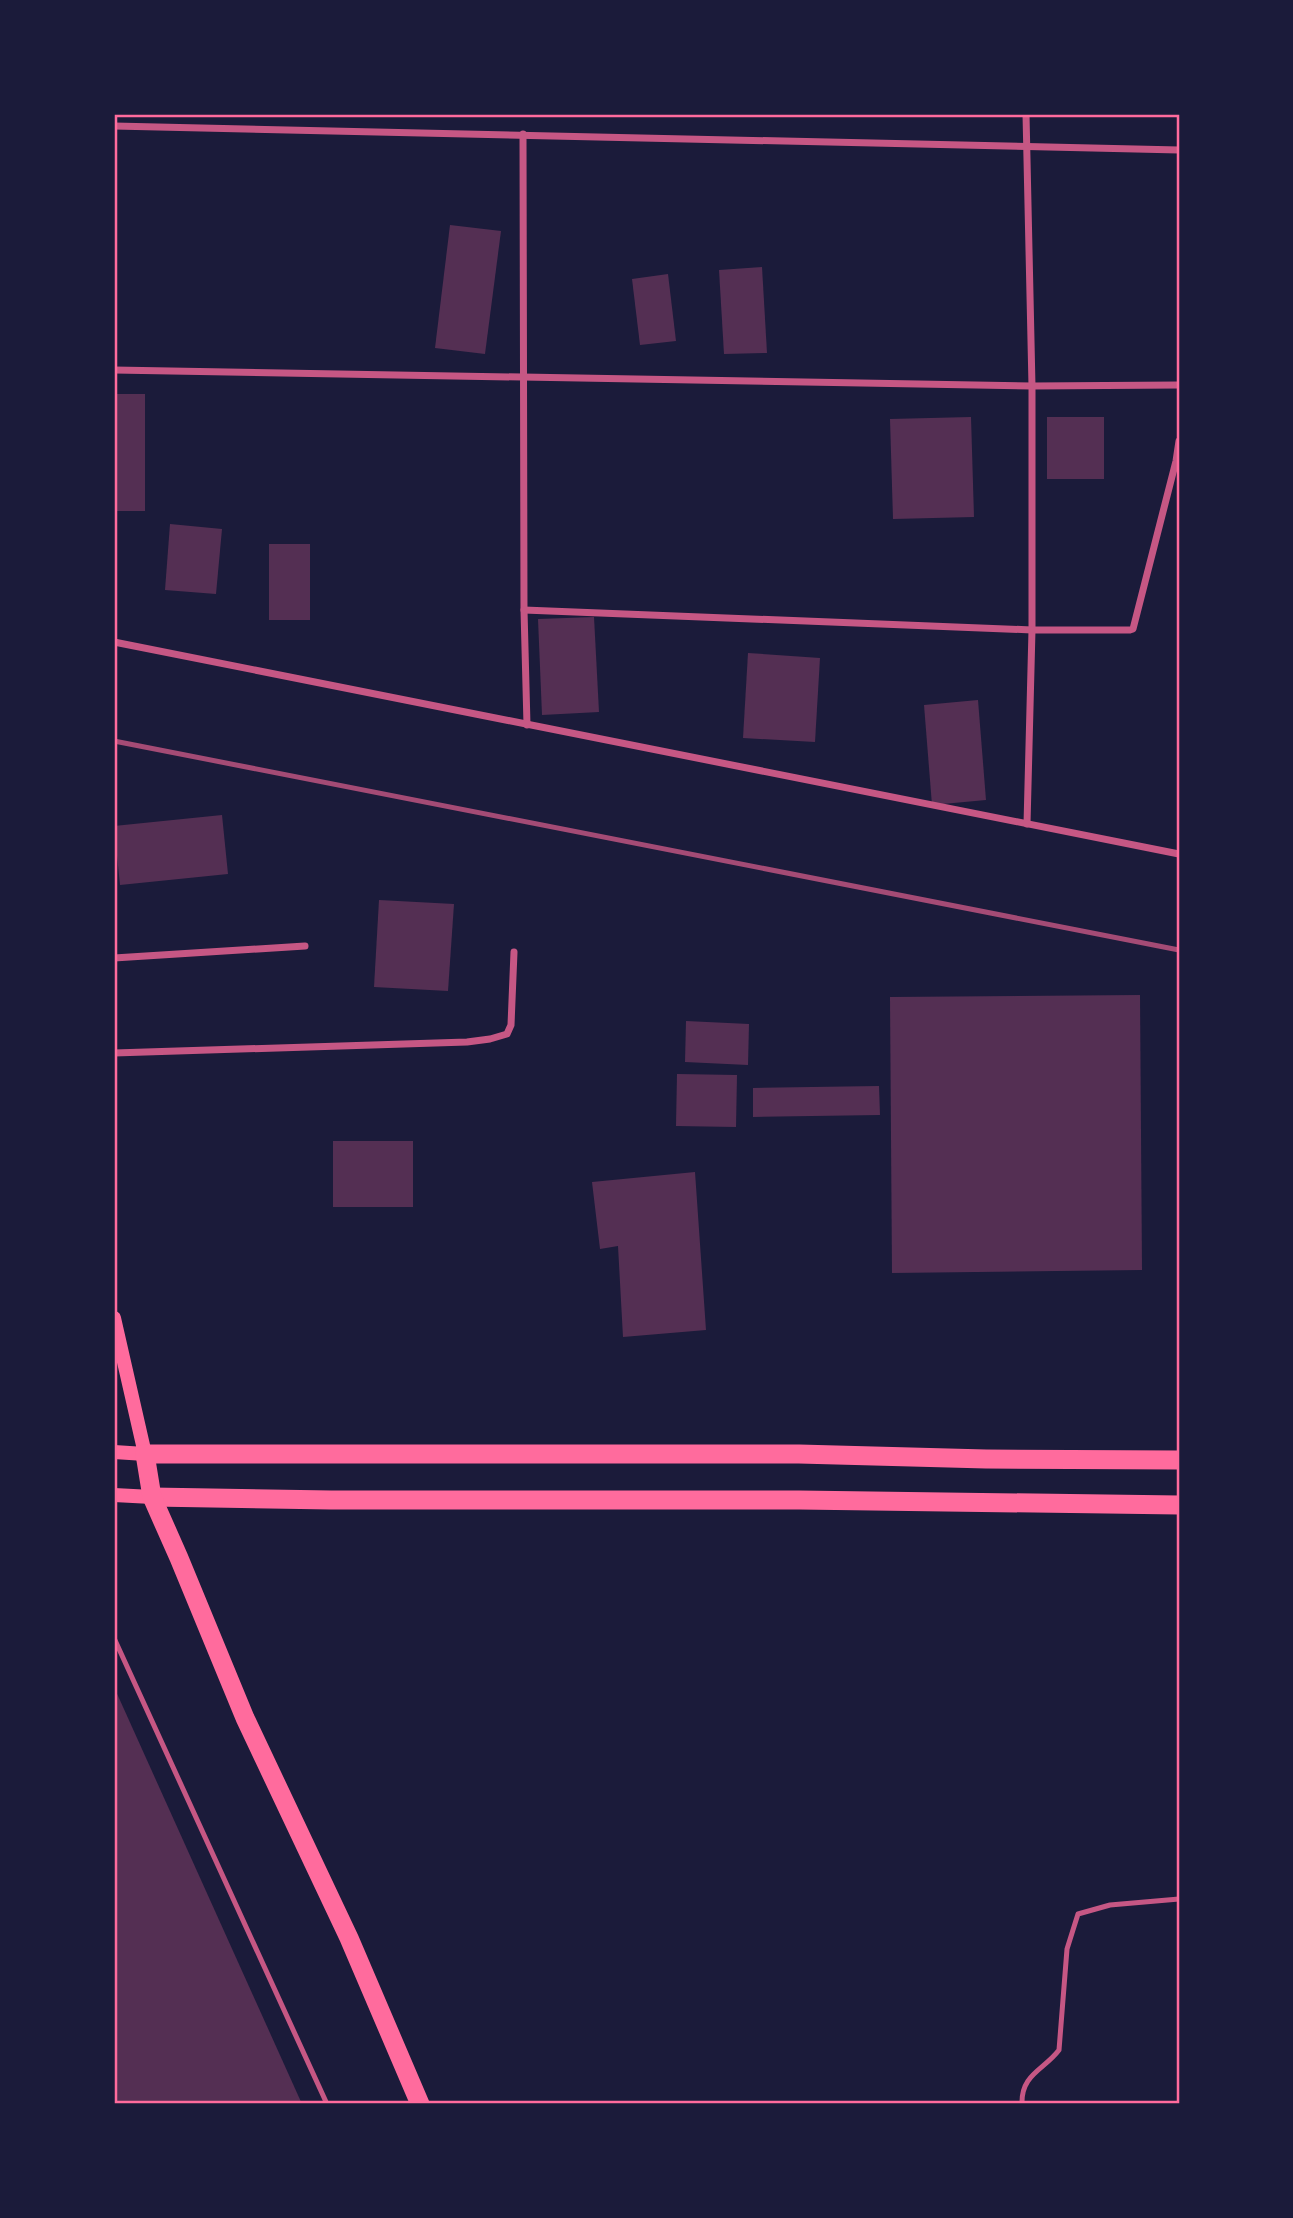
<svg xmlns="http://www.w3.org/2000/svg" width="1293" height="2218" viewBox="0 0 1293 2218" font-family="Manrope,sans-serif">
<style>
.building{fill:#542f53}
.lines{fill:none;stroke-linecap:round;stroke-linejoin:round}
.service{stroke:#c65784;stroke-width:5}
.minor{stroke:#c65784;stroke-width:7}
.secondary{stroke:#ff6b9d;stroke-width:14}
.trunk{stroke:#ff6b9d;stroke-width:19}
.rail{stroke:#a44b75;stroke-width:5}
.neatline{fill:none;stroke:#ff6b9d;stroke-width:2.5}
</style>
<rect width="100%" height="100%" fill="#1b1b3a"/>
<g class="building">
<polygon points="450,225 501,231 485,354 435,348"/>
<polygon points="762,267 767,353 724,354 719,270"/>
<polygon points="668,274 676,341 640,345 632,279"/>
<rect x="114" y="394" width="31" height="117"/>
<polygon points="971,417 974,517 893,519 890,419"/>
<rect x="1047" y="417" width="57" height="62"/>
<polygon points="170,524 222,529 216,594 165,590"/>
<rect x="269" y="544" width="41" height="76"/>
<polygon points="594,617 599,712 542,715 538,619"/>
<polygon points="748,653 820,658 815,742 743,738"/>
<polygon points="978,700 986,800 932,805 924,705"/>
<polygon points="222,815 228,874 120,885 114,826"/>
<polygon points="379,900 454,904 448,991 374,987"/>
<polygon points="1140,995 1142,1270 892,1273 890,997"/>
<polygon points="686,1021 749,1024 748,1065 685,1062"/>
<polygon points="677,1074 737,1075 736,1127 676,1126"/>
<polygon points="879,1086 880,1115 753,1117 753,1088"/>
<rect x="333" y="1141" width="80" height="66"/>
<polygon points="695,1172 706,1330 623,1337 618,1246 600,1249 592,1182"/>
<polygon points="114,1687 302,2104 114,2104"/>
</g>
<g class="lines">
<g class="service">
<polyline points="114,1638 327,2104"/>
<path d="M 1022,2104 C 1021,2074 1044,2070 1059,2050 L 1067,1949 L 1078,1914 L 1110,1905 L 1179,1899"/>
</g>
<g class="minor">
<polyline points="1026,114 1032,386 1032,630 1027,824"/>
<polyline points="114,126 1179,150"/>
<polyline points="523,134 524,610 527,725"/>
<polyline points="114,370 1032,386 1179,385"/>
<polyline points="524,610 1032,630 1130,630 1133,629 1176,461 1179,441"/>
<polyline points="114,642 1179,854"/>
<polyline points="114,958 305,946"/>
<polyline points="114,1053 467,1042 490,1039 507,1034 511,1025 514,952"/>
</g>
<g class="secondary">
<polyline points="114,1318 145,1454 114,1452"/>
<polyline points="114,1495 152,1497"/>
</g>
<g class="trunk">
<polyline points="152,1497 331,1500 799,1500 1179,1505"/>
<polyline points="420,2104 349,1938 245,1718 179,1558 152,1497 145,1454 799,1454 986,1459 1179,1460"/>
</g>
<polyline class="rail" points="114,741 1179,950"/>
</g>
<rect width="1293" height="2218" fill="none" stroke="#1b1b3a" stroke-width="231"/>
<rect x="116" y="116" width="1062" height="1986" class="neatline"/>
</svg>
